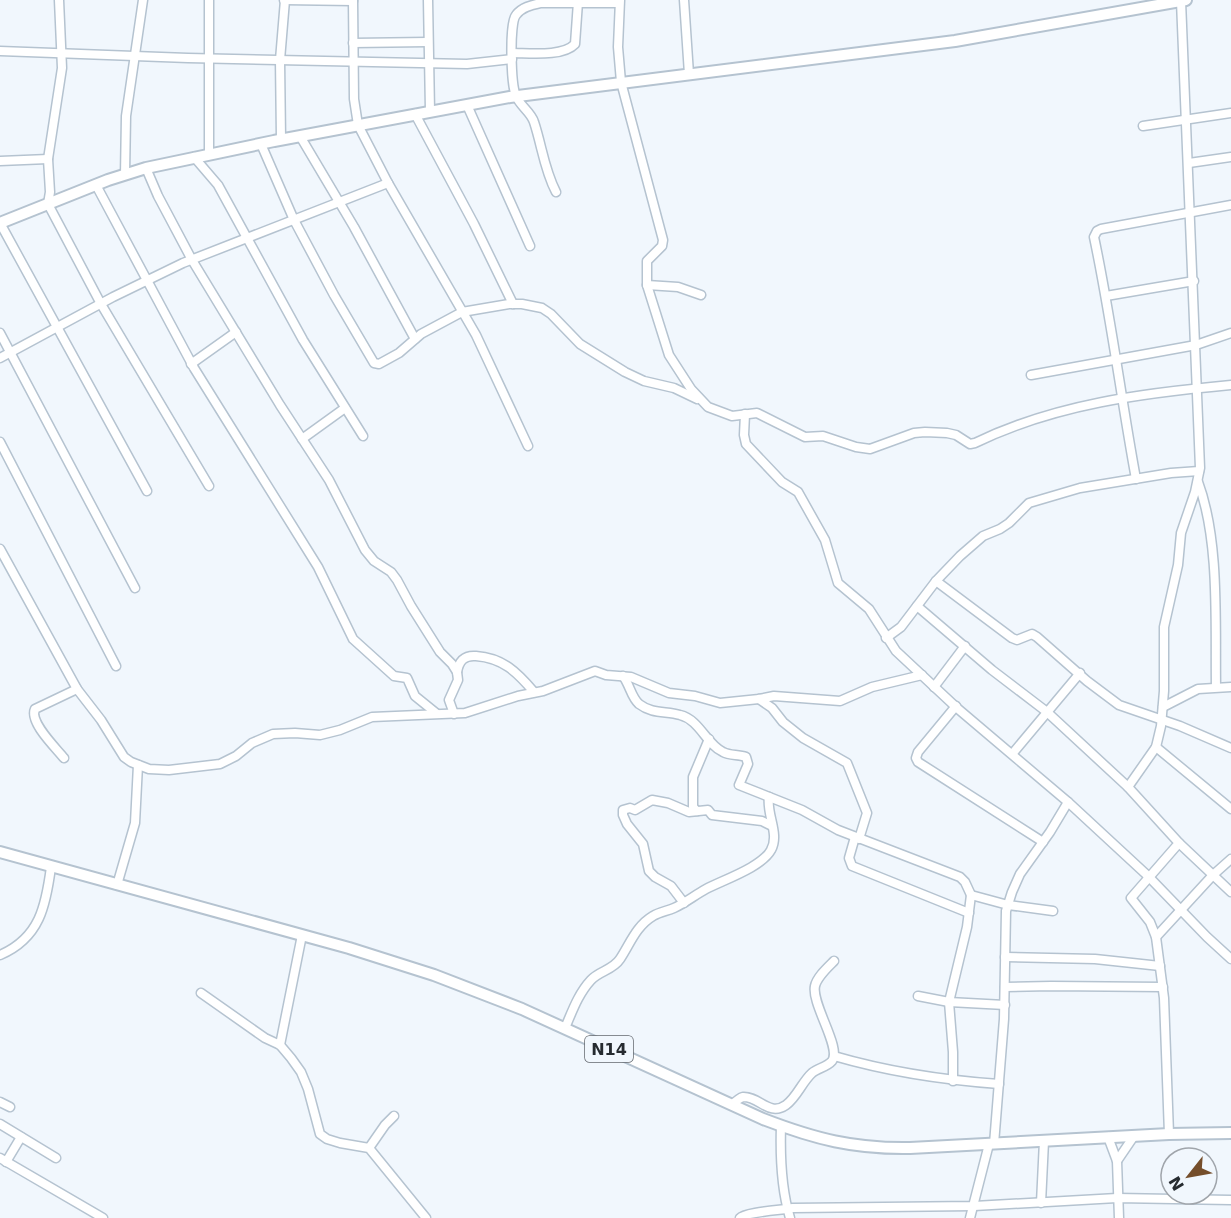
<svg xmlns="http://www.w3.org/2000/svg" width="1231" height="1218" viewBox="0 0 1231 1218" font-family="'DejaVu Sans',sans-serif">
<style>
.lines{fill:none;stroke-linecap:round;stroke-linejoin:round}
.minor-casing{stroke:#b5c3d0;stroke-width:11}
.major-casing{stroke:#b5c3d0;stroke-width:14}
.minor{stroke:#fff;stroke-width:8}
.major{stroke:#fff;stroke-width:10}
.labels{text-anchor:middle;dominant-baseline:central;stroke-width:4.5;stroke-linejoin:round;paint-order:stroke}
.shield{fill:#f1f7fd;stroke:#63686e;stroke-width:1.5}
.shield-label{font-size:16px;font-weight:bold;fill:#262b30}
</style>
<rect width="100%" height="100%" fill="#f1f7fd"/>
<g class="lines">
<defs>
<g id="minor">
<polyline points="59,0 62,68 48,159 50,192 48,204 101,304 209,486"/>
<polyline points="284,0 353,1"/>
<polyline points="353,0 354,99 358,125 388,183 476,335 528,446"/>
<polyline points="428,0 430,111"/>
<path d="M 620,0 L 618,47 L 621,82 L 663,240 L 662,246 L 647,261 L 647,285 L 669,355 L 691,389 L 708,407 L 732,416 L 757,413 L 805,437 L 823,436 L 856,447 L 870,449 L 914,433 L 925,432 L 947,433 L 956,435 L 970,444 L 975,443 C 1055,404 1144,393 1231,385"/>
<polyline points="684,0 689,74"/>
<polyline points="353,43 428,42"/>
<polyline points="0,51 188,58 467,64 512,59"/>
<path d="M 512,53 C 529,53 563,57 575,44 L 578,2"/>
<polyline points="467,105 530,246"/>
<polyline points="415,114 474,224 513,304"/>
<polyline points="1143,126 1231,113"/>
<polyline points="300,136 354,227 415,339"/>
<polyline points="281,139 280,60 285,0"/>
<polyline points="261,144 294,220 334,295 374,363 379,364 399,353 421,334 462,312 509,304 522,304 542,308 551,314 580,344 625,372 644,381 674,388 697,399"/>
<polyline points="209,154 209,0"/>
<polyline points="194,157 218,185 303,340 363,436"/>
<polyline points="0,161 48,159"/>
<polyline points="1189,163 1231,157"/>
<polyline points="146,168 158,196 192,260 280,405 329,480 365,550 374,561 391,572 397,580 411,606 440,652 452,664 457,672 458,680 449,700 454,714"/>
<polyline points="125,175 126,116 143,0"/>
<polyline points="96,185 194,368 318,567 353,639 394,676 407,678 415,696 436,713"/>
<path d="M 556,192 C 544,169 542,146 534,122 C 531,112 520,106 516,96 C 511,85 509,23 516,15 C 522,7 532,5 541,3 L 619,3"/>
<polyline points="0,223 147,491"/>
<polyline points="647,285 678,287 701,295"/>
<polyline points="1106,296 1194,281"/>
<polyline points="0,333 135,588"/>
<polyline points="0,358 113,297 183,263 388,183"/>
<polyline points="191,364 236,332"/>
<polyline points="1031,375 1196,345 1231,333"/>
<polyline points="745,414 744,435 746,444 782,482 798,492 825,540 838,583 869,609 896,651 957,708 1068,802 1148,876 1207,937 1231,959"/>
<polyline points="302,439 345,408"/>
<polyline points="0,442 116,666"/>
<path d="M 1136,479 C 1121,398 1111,317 1094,237 L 1097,231 L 1101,229 L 1231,205"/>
<path d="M 1198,482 C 1220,541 1215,624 1216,687"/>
<polyline points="0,549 77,689 101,720 124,757 131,762 149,769 169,770 220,764 236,756 252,743 273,734 295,733 320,735 340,730 372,717 465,713 518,696 543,691 595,671 606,675 631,677 669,693 695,696 720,703 759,699 774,696 840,701 872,687 922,675"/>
<polyline points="936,581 1012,638 1017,640 1032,634 1037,637 1087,681 1119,705 1180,726 1231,748"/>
<polyline points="917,606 992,670 1047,712 1128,787"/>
<polyline points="886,638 901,627 936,581 960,556 983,536 1000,529 1009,523 1029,503 1080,488 1171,473 1199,471"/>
<path d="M 457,672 C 459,661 464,655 476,656 C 503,658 517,672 534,692"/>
<path d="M 623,676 C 630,685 631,697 639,704 C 652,714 666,711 680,715 C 700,720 706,744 723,752 C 730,756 738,754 746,757 L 748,764 L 739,785 L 802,810 L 838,830 L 960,877 L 965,882 L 971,895 L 967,927 L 949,1002 L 953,1052 L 953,1081"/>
<polyline points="934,687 965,646"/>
<polyline points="759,699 772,708 783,722 803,738 847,763 867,813 859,839"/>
<polyline points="956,706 918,752 916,758 918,762 1043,842"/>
<polyline points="1163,707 1198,689 1231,687"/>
<polyline points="1156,747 1231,809"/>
<polyline points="1013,753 1080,673"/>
<path d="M 64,758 C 55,747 29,722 35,709 L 77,689"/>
<polyline points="697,811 693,807 693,777 709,739"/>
<polyline points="855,837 849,858 852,866 969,913"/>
<polyline points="1179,843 1231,892"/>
<polyline points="117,885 135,823 138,765"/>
<polyline points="971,895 1008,905 1053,911"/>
<polyline points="684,903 671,886 655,877 649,871 643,844 627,824 623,815 623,810 630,808 635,810 652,800 668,803 689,812 708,810 712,815 762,821 772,826"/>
<polyline points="1156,937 1213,875 1231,859"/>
<path d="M 0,955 C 40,938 46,905 51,867"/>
<polyline points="1005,957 1095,959 1160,966"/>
<polyline points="1005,987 1051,986 1163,987"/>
<polyline points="201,993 265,1038 280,1045 291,1058 301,1072 308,1089 320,1134 327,1139 340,1143 369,1148 426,1218"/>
<polyline points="918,996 949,1002 1005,1005"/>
<path d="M 565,1028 C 572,1012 578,994 591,980 C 599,971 613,970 620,959 C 630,944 636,926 653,916 C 659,912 667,911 674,908 C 685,903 695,895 706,889 C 723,880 762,867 771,850 C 780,834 766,814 769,797"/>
<polyline points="280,1045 302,935"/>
<path d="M 834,1056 C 889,1072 942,1080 999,1084"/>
<polyline points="0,1102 10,1107"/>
<path d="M 732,1105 C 735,1102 739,1098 743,1097 C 759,1096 769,1117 786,1105 C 797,1097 802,1082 812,1073 C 818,1068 827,1067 832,1061 C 842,1048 811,1004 815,986 C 817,977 827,968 834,961"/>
<polyline points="0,1124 56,1158"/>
<path d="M 781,1126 C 780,1157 781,1188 790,1218"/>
<polyline points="1169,1134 1164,998 1156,937 1150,922 1131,898 1179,843 1128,787 1156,747 1161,726 1164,691 1164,627 1178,565 1181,533 1195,492 1200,468 1181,1"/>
<polyline points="1108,1137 1117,1161 1119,1218"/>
<polyline points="994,1144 1004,1019 1006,911 1012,892 1020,874 1050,832 1068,802"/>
<polyline points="369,1148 385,1125 394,1116"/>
<polyline points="0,1158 103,1218"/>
<polyline points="1117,1161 1134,1136"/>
<polyline points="6,1162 21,1137"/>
<polyline points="1041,1203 1044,1141"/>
<path d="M 740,1218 C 745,1212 782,1210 793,1208 L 974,1206 L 1117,1198 L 1231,1200"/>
<polyline points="970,1218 989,1144"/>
</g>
<g id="major">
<polyline points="0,223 108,180 146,168 274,141 510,97 955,41 1186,0"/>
<path d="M 0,852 L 349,948 L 434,975 L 522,1009 L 763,1119 C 815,1139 854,1149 910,1148 L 1169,1134 L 1231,1133"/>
</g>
</defs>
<use href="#minor" class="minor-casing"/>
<use href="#major" class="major-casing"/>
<use href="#minor" class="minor"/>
<use href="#major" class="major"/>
</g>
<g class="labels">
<rect class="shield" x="585" y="1036" width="48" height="26" rx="4.5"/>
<g class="shield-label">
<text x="609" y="1049">N14</text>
</g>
</g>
<g transform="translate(1189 1176) rotate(239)"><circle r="28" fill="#f1f7fd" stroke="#a0a5ab" stroke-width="1.5"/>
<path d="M0-4.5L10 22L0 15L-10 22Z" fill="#754e2b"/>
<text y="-9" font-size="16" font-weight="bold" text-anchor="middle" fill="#262b30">N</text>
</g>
</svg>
